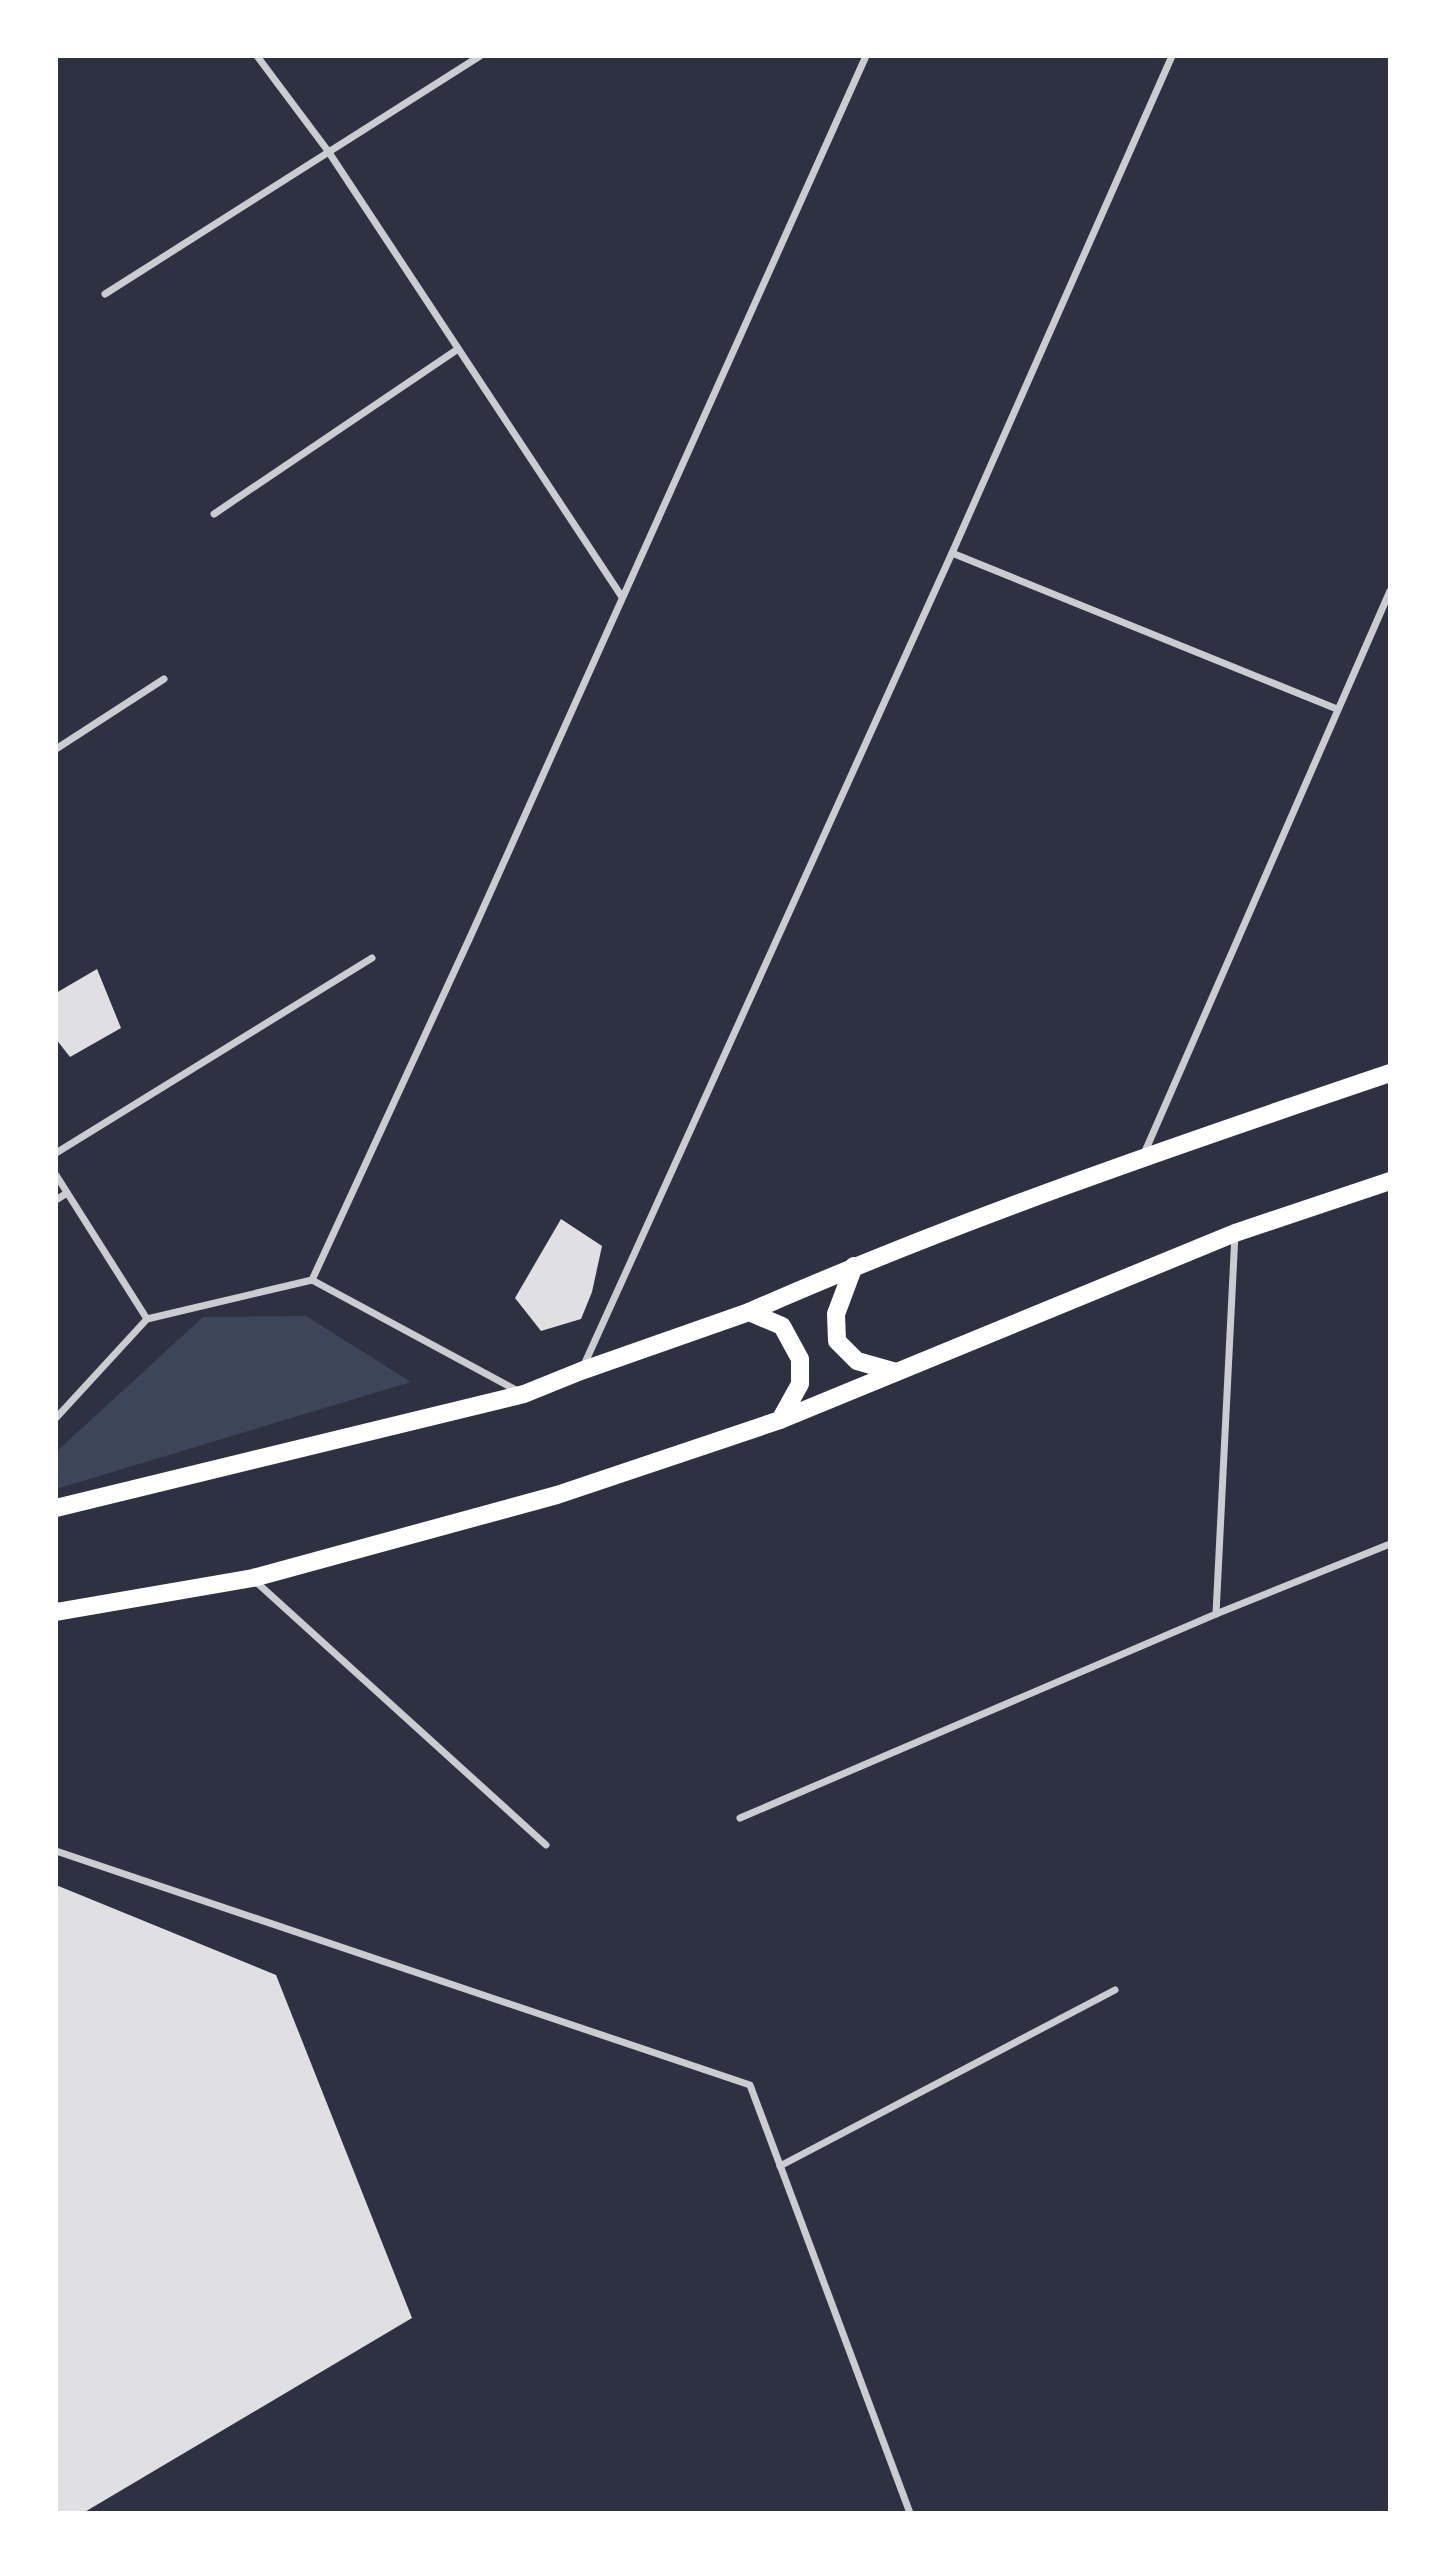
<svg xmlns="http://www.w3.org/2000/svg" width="1446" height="2569" viewBox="0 0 1446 2569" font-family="Mulish,sans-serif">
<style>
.green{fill:#3c4559}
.building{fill:#e0e0e3}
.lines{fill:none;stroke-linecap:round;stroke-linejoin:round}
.minor{stroke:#caccd0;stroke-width:7}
.primary{stroke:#fff;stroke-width:18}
</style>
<rect width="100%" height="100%" fill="#2d3142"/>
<polygon class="green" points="306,1316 411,1382 56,1489 56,1452 203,1317"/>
<g class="building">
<polygon points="97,969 121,1028 70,1057 56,1039 56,993"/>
<polygon points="561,1219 602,1246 592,1292 581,1319 541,1331 515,1298"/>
<polygon points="56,1885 276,1975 412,2318 83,2513 56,2513"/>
</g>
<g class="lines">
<g class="minor">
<polyline points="257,56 328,151 622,597"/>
<polyline points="105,294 480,56"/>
<polyline points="214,514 458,349"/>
<polyline points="952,553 1337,709"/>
<polyline points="56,749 164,679"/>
<polyline points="56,1153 372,958"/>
<polyline points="1143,1156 1390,591"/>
<polyline points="56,1175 147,1319 312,1280 518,1391"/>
<polyline points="56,1200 67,1193"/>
<polyline points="312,1280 472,933 866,56"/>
<polyline points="583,1367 952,553 1172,56"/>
<polyline points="56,1418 147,1319"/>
<polyline points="253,1579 546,1845"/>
<polyline points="1216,1614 1235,1234"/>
<polyline points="740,1818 1216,1614 1390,1544"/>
<polyline points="56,1851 750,2085 910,2513"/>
<polyline points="780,2166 1115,1990"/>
</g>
<g class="primary">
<polyline points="854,1266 836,1314 837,1341 857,1361 896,1372"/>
<path d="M 749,1312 C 958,1220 1174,1146 1390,1073"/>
<polyline points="780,1420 1235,1233 1390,1181"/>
<polyline points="56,1508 524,1394 581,1371 749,1312 782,1326 800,1359 800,1384 780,1420 557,1495 253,1578 56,1612"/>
</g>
</g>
<rect width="1446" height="2569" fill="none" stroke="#ffffff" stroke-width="116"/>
</svg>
